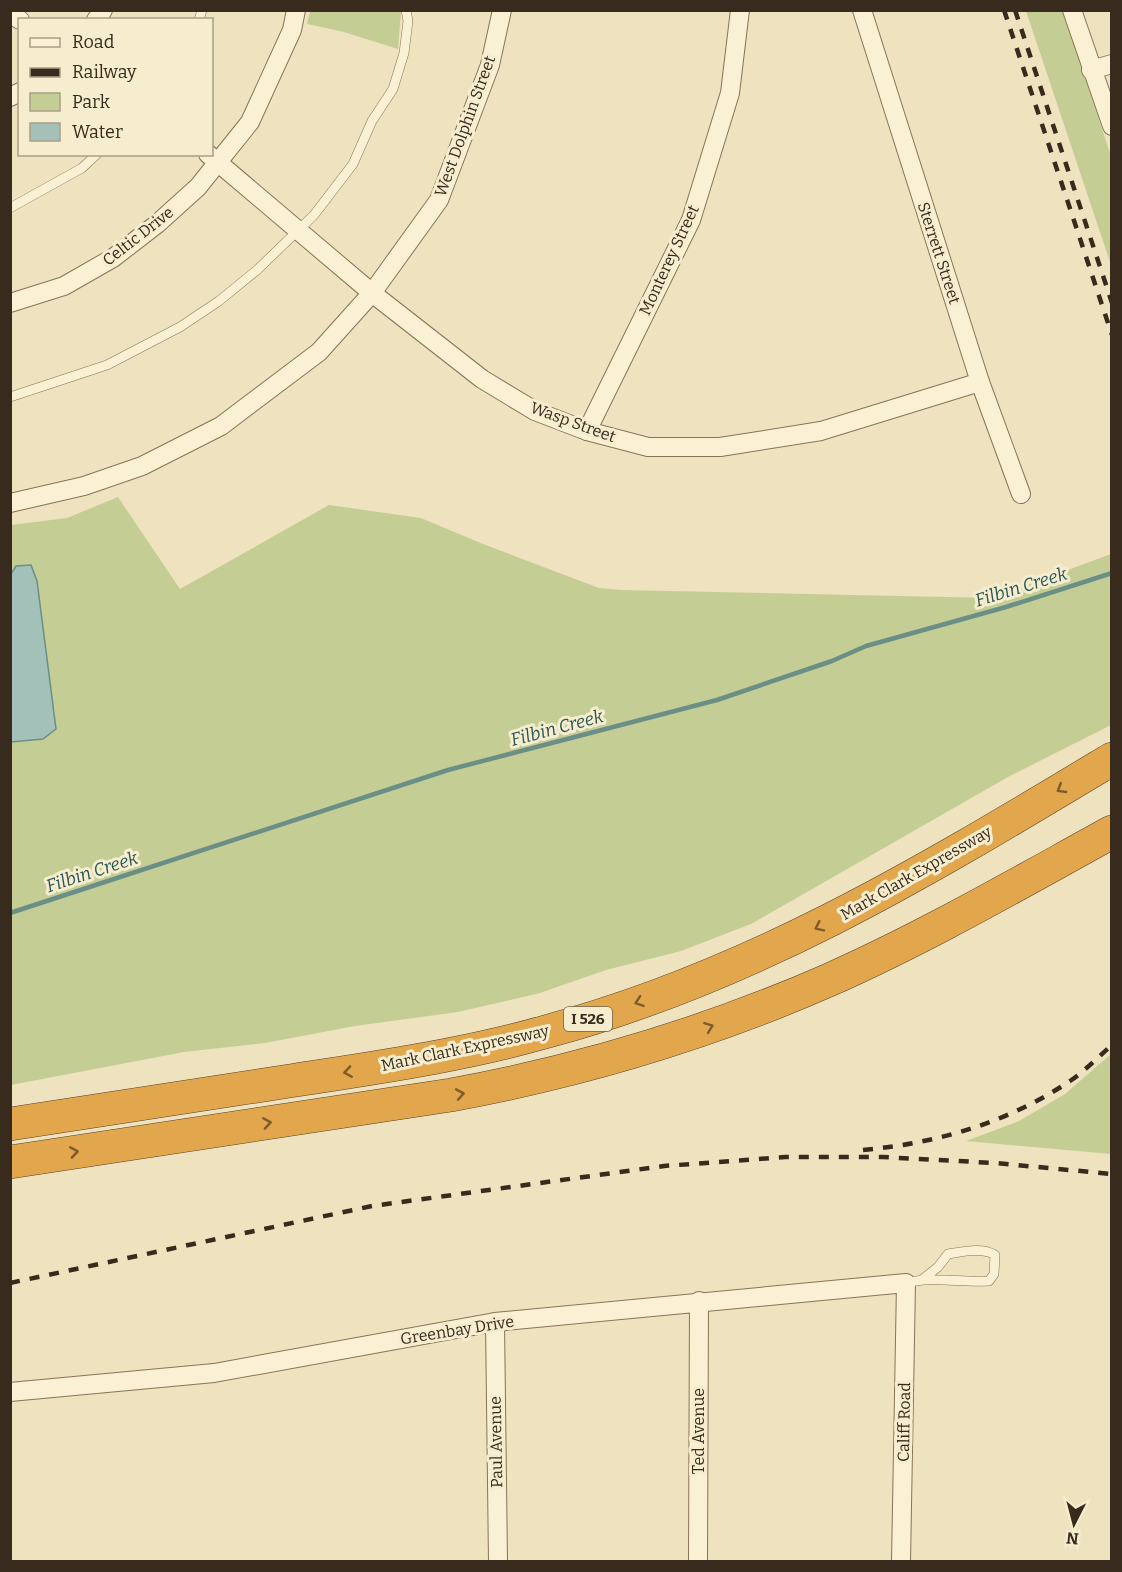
<svg xmlns="http://www.w3.org/2000/svg" width="1122" height="1572" viewBox="0 0 1122 1572" font-family="Bitter,serif">
<style>
.green{fill:#c4cd93}
.water{fill:#a3c1b9;stroke:#6a8f87;stroke-width:1.5}
.lines{fill:none;stroke-linecap:round;stroke-linejoin:round}
.stream{stroke:#6a8f87;stroke-width:4.5}
.service-casing{stroke:#897357;stroke-width:10}
.minor-casing{stroke:#897357;stroke-width:20}
.motorway-casing{stroke:#56412c;stroke-width:34}
.service{stroke:#faf0d3;stroke-width:9}
.minor{stroke:#faf0d3;stroke-width:18}
.motorway{stroke:#e2a64c;stroke-width:33}
.rail{stroke:#382a1c;stroke-width:4.5;stroke-dasharray:10 10;stroke-linecap:butt}
.oneway{stroke:#7c5c2f}
.labels{text-anchor:middle;dominant-baseline:central;stroke-width:6;stroke-linejoin:round;paint-order:stroke}
.shield{fill:#f6edcf;stroke:#716452;stroke-width:1.5}
.shield-label{font-size:15px;font-weight:bold;fill:#382a1c}
.street-label{font-size:16px;fill:#382a1c;stroke:#f6edcf}
.water-label{font-size:18px;font-style:italic;fill:#2b5857;stroke:#f6edcf}
</style>
<rect width="100%" height="100%" fill="#efe3bf"/>
<g class="green">
<polygon points="310,11 401,11 398,49 344,32 307,24"/>
<polygon points="1026,11 1063,11 1111,156 1111,265"/>
<polygon points="118,497 180,589 329,505 421,518 483,544 599,588 622,590 992,598 1111,554 1111,725 1008,777 751,924 681,951 606,970 540,993 458,1012 355,1026 265,1043 184,1052 11,1085 11,742 43,739 55,711 16,566 11,574 11,525 67,518"/>
<polygon points="1111,1054 1111,1154 966,1141 1019,1121 1065,1094"/>
</g>
<polygon class="water" points="31,565 37,581 56,729 43,739 11,742 11,574 16,566"/>
<g class="lines">
<polyline class="stream" points="10,913 448,770 717,700 832,661 866,646 1006,607 1112,573"/>
<defs>
<g id="service">
<polyline points="199,20 202,10"/>
<polyline points="10,208 82,168 97,154"/>
<polyline points="10,397 107,365 180,327 219,301 257,270 314,215 353,164 372,121 393,89 404,53 408,21 406,10"/>
<path d="M 906,1283 C 933,1276 961,1283 989,1281 L 994,1274 L 995,1255 C 982,1247 962,1252 948,1254 L 938,1267 L 923,1279"/>
</g>
<g id="minor">
<polyline points="862,10 980,382 1021,494"/>
<polyline points="1072,10 1112,126"/>
<polyline points="10,14 20,20"/>
<polyline points="96,20 103,10"/>
<polyline points="1091,70 1112,64"/>
<polyline points="10,97 20,92"/>
<polyline points="208,154 372,293 482,379 535,411 587,431 648,447 720,447 821,431 980,382"/>
<polyline points="10,303 64,286 113,258 157,224 198,187 250,122 292,30 296,10"/>
<polyline points="587,431 691,220 730,93 740,10"/>
<polyline points="10,503 84,486 142,466 221,426 319,352 372,293 439,200 490,65 502,10"/>
<polyline points="495,1322 498,1562"/>
<polyline points="10,1392 214,1373 495,1322 906,1283 901,1562"/>
<polyline points="698,1562 699,1301"/>
</g>
<g id="motorway">
<path d="M 10,1124 C 106,1109 201,1094 296,1080 C 380,1067 464,1055 545,1032 C 754,976 929,869 1112,759"/>
<path d="M 10,1162 L 451,1095 C 581,1071 708,1033 829,980 C 926,937 1019,883 1112,832"/>
</g>
</defs>
<use href="#service" class="service-casing"/>
<use href="#minor" class="minor-casing"/>
<use href="#motorway" class="motorway-casing"/>
<use href="#service" class="service"/>
<use href="#minor" class="minor"/>
<use href="#motorway" class="motorway"/>
<g class="rail">
<polyline points="1004,10 1112,335"/>
<polyline points="1015,10 1112,303"/>
<path d="M 863,1150 C 938,1143 1007,1123 1070,1081 C 1085,1071 1098,1057 1112,1045"/>
<polyline points="10,1283 372,1206 664,1166 785,1157 882,1157 995,1163 1112,1174"/>
</g>
</g>
<defs><path id="oneway-chevron" d="M-2-3.5L2.5 0L-2 3.5" fill="none" stroke-width="1.6" stroke-linecap="round" stroke-linejoin="round" transform="scale(1.5)"/></defs>
<g class="oneway">
<use href="#oneway-chevron" transform="translate(1061 789) rotate(149)"/>
<use href="#oneway-chevron" transform="translate(819 927) rotate(154)"/>
<use href="#oneway-chevron" transform="translate(639 1002) rotate(161)"/>
<use href="#oneway-chevron" transform="translate(709 1027) rotate(-20)"/>
<use href="#oneway-chevron" transform="translate(348 1072) rotate(171)"/>
<use href="#oneway-chevron" transform="translate(460 1094) rotate(-10)"/>
<use href="#oneway-chevron" transform="translate(267 1123) rotate(-9)"/>
<use href="#oneway-chevron" transform="translate(74 1152) rotate(-9)"/>
</g>
<g class="labels">
<rect class="shield" x="564" y="1007" width="48" height="24" rx="4.5"/>
<g class="shield-label">
<text x="588" y="1019">I 526</text>
</g>
<g class="street-label">
<text transform="translate(465 126) rotate(-70)">West Dolphin Street</text>
<text transform="translate(138 236) rotate(-38)">Celtic Drive</text>
<text transform="translate(939 253) rotate(72)">Sterrett Street</text>
<text transform="translate(669 260) rotate(-65)">Monterey Street</text>
<text transform="translate(573 422) rotate(20)">Wasp Street</text>
<text transform="translate(916 873) rotate(-30)">Mark Clark Expressway</text>
<text transform="translate(465 1048) rotate(-12)">Mark Clark Expressway</text>
<text transform="translate(457 1330) rotate(-9)">Greenbay Drive</text>
<text transform="translate(904 1422) rotate(-89)">Califf Road</text>
<text transform="translate(698 1431) rotate(-90)">Ted Avenue</text>
<text transform="translate(496 1442) rotate(-91)">Paul Avenue</text>
</g>
<g class="water-label">
<text transform="translate(1021 587) rotate(-17)">Filbin Creek</text>
<text transform="translate(557 728) rotate(-15)">Filbin Creek</text>
<text transform="translate(92 872) rotate(-18)">Filbin Creek</text>
</g>
</g>
<rect width="1122" height="1572" fill="none" stroke="#382a1c" stroke-width="24"/>
<rect x="18" y="18" width="195" height="138" fill="#f6edcf" stroke="#aa9f87" stroke-width="1.5"/>
<rect x="30" y="38" width="30" height="9" fill="#faf0d3" stroke="#aa9f87" stroke-width="1.5"/>
<text x="72" y="48" font-size="18" fill="#382a1c">Road</text>
<rect x="30" y="68" width="30" height="9" fill="#382a1c" stroke="#aa9f87" stroke-width="1.5"/>
<text x="72" y="78" font-size="18" fill="#382a1c">Railway</text>
<rect x="30" y="93" width="30" height="18" fill="#c4cd93" stroke="#aa9f87" stroke-width="1.5"/>
<text x="72" y="108" font-size="18" fill="#382a1c">Park</text>
<rect x="30" y="123" width="30" height="18" fill="#a3c1b9" stroke="#aa9f87" stroke-width="1.5"/>
<text x="72" y="138" font-size="18" fill="#382a1c">Water</text>
<g transform="translate(1074 1524) rotate(186)" stroke="#f6edcf" stroke-width="4.5" paint-order="stroke">
<path d="M0-4.5L10 22L0 15L-10 22Z" fill="#382a1c"/>
<text y="-9" font-size="16" font-weight="bold" text-anchor="middle" fill="#382a1c">N</text>
</g>
</svg>
